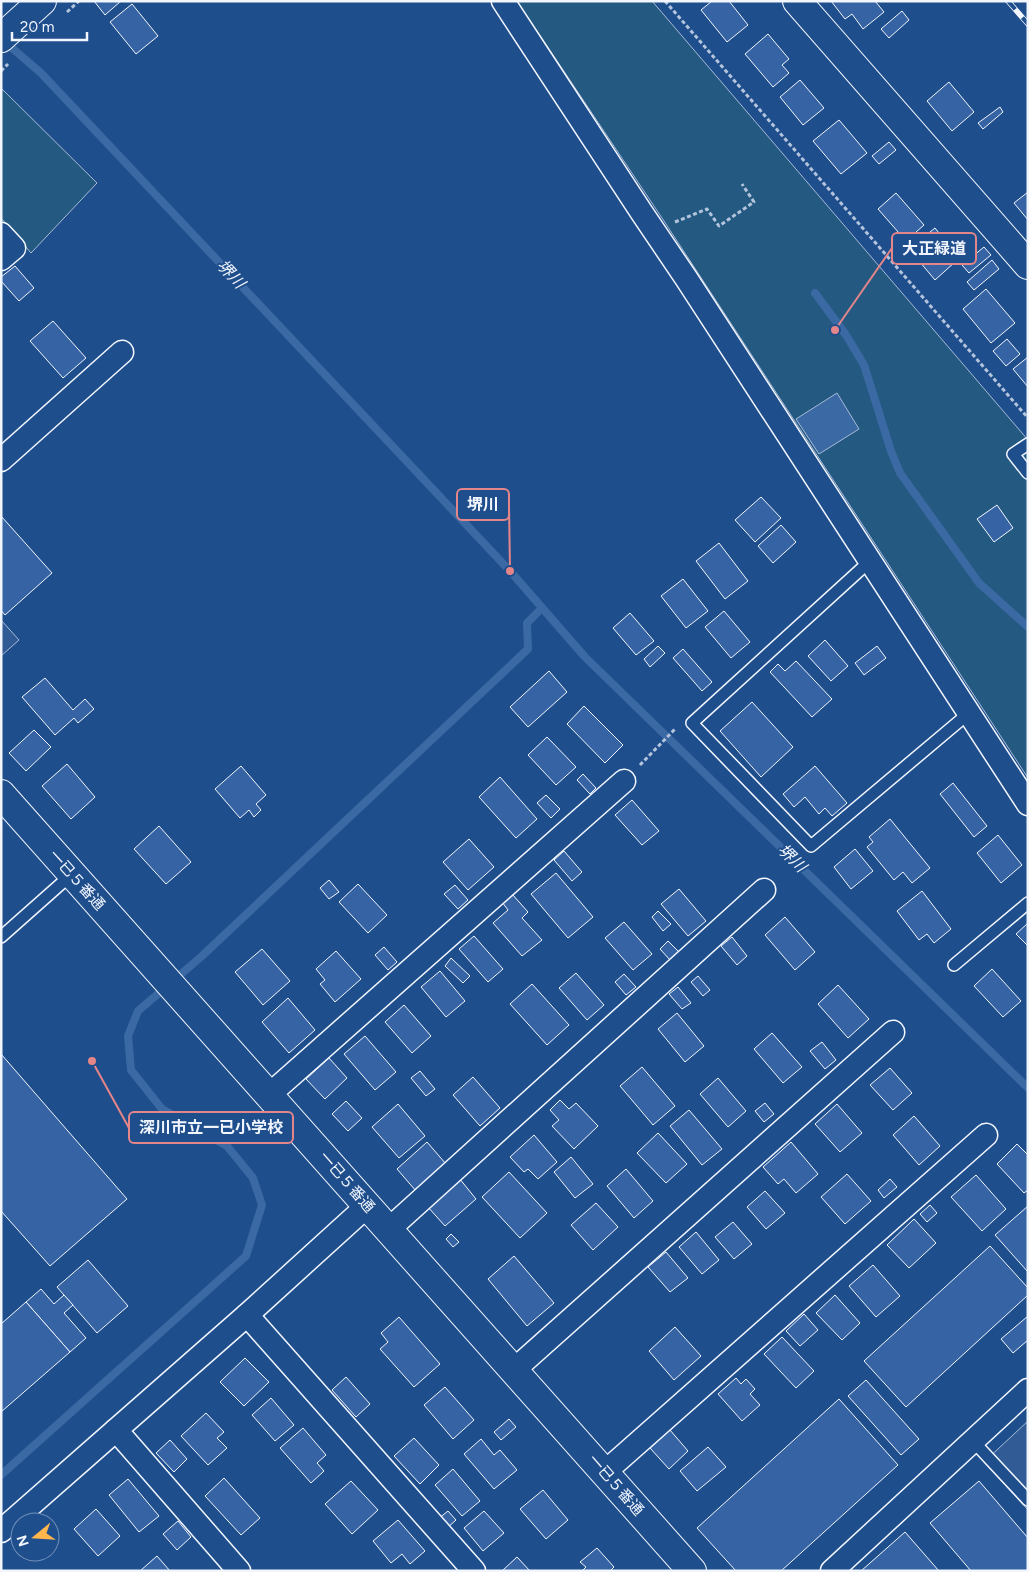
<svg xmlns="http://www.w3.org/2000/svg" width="1029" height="1572" viewBox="0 0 1029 1572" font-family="Figtree,'Noto Sans JP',sans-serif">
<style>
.green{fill:#245a82;stroke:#a8bbd7}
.parking{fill:#305b95;stroke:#a8bbd7}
.water{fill:#3b69a3;stroke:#a8bbd7}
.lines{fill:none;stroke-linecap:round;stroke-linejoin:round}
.stream{stroke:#3b69a3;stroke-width:8}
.building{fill:#3563a3;stroke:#f2f6ff}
.service-casing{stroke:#f2f6ff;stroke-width:14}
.minor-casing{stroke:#f2f6ff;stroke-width:25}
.tertiary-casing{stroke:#f2f6ff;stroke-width:30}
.path{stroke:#b3c4dc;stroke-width:3;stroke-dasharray:4 2.5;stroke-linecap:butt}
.service{stroke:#1f4e8c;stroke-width:11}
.minor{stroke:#1f4e8c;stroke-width:22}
.tertiary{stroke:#1f4e8c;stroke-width:28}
.rail-casing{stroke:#f2f6ff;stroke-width:5.5}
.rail{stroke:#1f4e8c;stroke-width:4;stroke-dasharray:11;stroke-linecap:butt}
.labels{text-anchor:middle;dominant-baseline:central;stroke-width:4;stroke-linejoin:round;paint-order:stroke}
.street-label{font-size:15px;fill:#f2f6ff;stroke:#1f4e8c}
.water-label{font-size:16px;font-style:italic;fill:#f2f6ff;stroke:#1f4e8c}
.leader{fill:none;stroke:#e38589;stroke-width:2}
.callout-dot{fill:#e38589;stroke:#1f4e8c;stroke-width:2}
.callout{fill:#1f4e8c;stroke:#e38589;stroke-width:2}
.callout-label{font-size:16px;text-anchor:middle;font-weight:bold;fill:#f2f6ff}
</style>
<rect width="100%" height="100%" fill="#1f4e8c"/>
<g class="green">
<polygon points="517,1 652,1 1028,440 1028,778 664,221"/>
<polygon points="1,88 97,183 31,253 1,218"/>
</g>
<g class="parking">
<polygon points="1,620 19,640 1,656"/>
<polygon points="1028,1421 1028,1510 984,1462"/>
</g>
<polygon class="water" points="837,393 859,429 819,454 796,419"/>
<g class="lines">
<g class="stream">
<polyline points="5,42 41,73 510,571 585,657 1028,1088"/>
<polyline points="815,293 846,335 864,365 891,451 900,473 979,583 1028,627"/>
<polyline points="1,1475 246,1256 262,1205 253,1178 227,1146 162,1109 131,1070 128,1036 138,1011 202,956 528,649 527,623 542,608"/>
</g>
</g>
<g class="building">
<polygon points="94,1 121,1 105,15"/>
<polygon points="712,1 729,1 748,25 727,42 701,10"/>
<polygon points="831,1 875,1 884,12 863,29 852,14 845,19"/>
<polygon points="132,4 158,36 136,54 110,22"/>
<polygon points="902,11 909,20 889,38 881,29"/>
<polygon points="768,34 789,59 782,65 789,73 773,87 745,54"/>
<polygon points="800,80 824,108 803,125 780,97"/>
<polygon points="949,82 974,112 952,131 927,101"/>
<polygon points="1000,107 1003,112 983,129 978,123"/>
<polygon points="839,120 867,153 841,174 813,141"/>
<polygon points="889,142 896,150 879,164 872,156"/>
<polygon points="1028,192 1028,220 1014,203"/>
<polygon points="896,193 924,225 906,241 878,209"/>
<polygon points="935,228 947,243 942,247 955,262 935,280 909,249"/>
<polygon points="984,247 991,255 969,273 962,265"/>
<polygon points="992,260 999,269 974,290 967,282"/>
<polygon points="15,266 34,288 19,301 1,281 1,277"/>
<polygon points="986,289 1015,323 991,343 963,309"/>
<polygon points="53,321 86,358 63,378 30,341"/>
<polygon points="1007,339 1020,354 1006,366 993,351"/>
<polygon points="1028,357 1028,387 1013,369"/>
<polygon points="761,497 781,518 755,542 735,520"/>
<polygon points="997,505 1013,528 994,542 977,519"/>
<polygon points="1,516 52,573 5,615 1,610"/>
<polygon points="781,525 796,542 773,563 758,546"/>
<polygon points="719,543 748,581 725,599 696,561"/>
<polygon points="683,579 708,611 686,628 661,596"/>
<polygon points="724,611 750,642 731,658 705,627"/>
<polygon points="630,613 654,641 636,655 613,628"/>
<polygon points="825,640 848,666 831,681 808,656"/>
<polygon points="658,646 665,653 650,667 644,659"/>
<polygon points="877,646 886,658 864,675 855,663"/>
<polygon points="683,649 712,682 702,691 673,658"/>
<polygon points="796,661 832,699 812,717 770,672 778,664 785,671"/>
<polygon points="549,671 567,692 528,727 510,707"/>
<polygon points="45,678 73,710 85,699 94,709 78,723 74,718 55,735 22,697"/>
<polygon points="752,702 793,747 761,777 720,731"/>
<polygon points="584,706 623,745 605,763 567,724"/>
<polygon points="34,730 51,747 26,771 9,753"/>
<polygon points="547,737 576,767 556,785 528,755"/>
<polygon points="67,764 95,797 71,819 42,786"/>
<polygon points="241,766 266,795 256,804 261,810 254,817 249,810 240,818 215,789"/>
<polygon points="815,766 847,803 832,816 825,808 819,814 805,797 794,807 783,794"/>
<polygon points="583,774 596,788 590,794 577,780"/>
<polygon points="500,777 537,819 516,838 479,797"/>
<polygon points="953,783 987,826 974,837 940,794"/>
<polygon points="546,795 560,809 551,818 537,803"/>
<polygon points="632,800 659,831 642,845 615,815"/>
<polygon points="890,819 930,868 912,883 903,872 894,880 867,847 873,842 869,837"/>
<polygon points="159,826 191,862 166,884 134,849"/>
<polygon points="998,835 1022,865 1001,883 977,853"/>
<polygon points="469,839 494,867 468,890 443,862"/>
<polygon points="855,849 873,871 851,889 834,867"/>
<polygon points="564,851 582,872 572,881 554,860"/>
<polygon points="556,873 593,917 568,938 531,894"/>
<polygon points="329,880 339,892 329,899 320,888"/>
<polygon points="358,884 387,915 368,933 339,902"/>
<polygon points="455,885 468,900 458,909 444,894"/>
<polygon points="679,889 706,921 688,936 661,904"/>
<polygon points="922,891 951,929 934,943 927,934 919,940 897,911"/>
<polygon points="512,894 528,912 522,918 542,940 522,956 493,923 508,910 502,902"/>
<polygon points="658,911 671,924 663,931 652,917"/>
<polygon points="785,917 815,952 795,970 765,935"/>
<polygon points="624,922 652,954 633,970 605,938"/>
<polygon points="1028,923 1028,946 1016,934"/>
<polygon points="474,936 503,969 488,982 459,949"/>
<polygon points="732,937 747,956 737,965 721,946"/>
<polygon points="668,941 680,953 671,961 660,949"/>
<polygon points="384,947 397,962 388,970 375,955"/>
<polygon points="262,949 290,981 263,1005 235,972"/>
<polygon points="336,951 361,979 335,1002 320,984 325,980 316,969"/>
<polygon points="451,958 470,976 463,983 445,966"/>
<polygon points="992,969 1021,1001 1003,1017 974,986"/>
<polygon points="440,971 465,1001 446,1017 421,987"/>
<polygon points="576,973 604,1005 587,1020 559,988"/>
<polygon points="624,974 636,987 626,995 615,982"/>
<polygon points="698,976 710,990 703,996 691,982"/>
<polygon points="532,984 569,1025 547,1045 510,1004"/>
<polygon points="838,985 869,1019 848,1038 818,1004"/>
<polygon points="678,987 691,1003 682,1009 669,994"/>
<polygon points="288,998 315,1030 289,1053 262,1022"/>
<polygon points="404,1005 431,1036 412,1053 385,1022"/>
<polygon points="677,1013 704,1046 685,1062 658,1029"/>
<polygon points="772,1033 802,1067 783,1083 754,1049"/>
<polygon points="365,1036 396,1072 375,1090 344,1054"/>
<polygon points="822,1042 836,1060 825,1069 810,1051"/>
<polygon points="1,1054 127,1199 50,1266 1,1211"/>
<polygon points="329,1058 347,1078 325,1099 306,1079"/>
<polygon points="642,1067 675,1106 653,1125 620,1086"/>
<polygon points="890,1068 912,1093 893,1110 870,1085"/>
<polygon points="420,1071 435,1089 426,1096 411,1078"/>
<polygon points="473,1077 500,1108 480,1126 453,1095"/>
<polygon points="718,1078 746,1111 728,1127 700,1094"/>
<polygon points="560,1100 569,1109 576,1103 598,1126 574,1149 552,1126 559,1120 550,1110"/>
<polygon points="346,1101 362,1118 348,1131 332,1114"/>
<polygon points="765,1103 774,1114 764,1122 755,1111"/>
<polygon points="398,1104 425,1136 399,1158 372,1127"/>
<polygon points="837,1104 862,1133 840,1152 815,1124"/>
<polygon points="689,1110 722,1149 702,1165 670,1126"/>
<polygon points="914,1116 940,1146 919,1165 893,1135"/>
<polygon points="658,1133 687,1164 666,1183 637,1153"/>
<polygon points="534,1135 557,1162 538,1179 528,1169 524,1172 510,1157"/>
<polygon points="427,1142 446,1164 416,1191 397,1169"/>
<polygon points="791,1142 818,1174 796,1193 784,1179 778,1184 763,1167"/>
<polygon points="1017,1144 1028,1155 1028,1190 1024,1193 997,1164"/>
<polygon points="571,1157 593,1184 575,1198 554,1172"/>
<polygon points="626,1169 653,1201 634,1218 607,1186"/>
<polygon points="509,1172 547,1213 520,1238 482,1197"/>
<polygon points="847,1174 871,1201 845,1224 821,1197"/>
<polygon points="976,1175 1006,1209 982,1231 951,1197"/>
<polygon points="459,1178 476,1199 445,1226 427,1206"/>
<polygon points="890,1179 897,1187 884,1198 878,1190"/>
<polygon points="765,1191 785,1213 766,1229 747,1207"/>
<polygon points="596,1203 618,1227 593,1250 571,1225"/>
<polygon points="930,1205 937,1213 927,1222 920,1214"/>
<polygon points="1028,1206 1028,1272 995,1235"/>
<polygon points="914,1219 936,1243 909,1268 887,1245"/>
<polygon points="733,1222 752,1244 734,1259 715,1237"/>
<polygon points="696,1232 719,1260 702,1274 679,1247"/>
<polygon points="451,1234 459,1242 453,1247 446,1239"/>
<polygon points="990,1246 1028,1288 1028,1295 906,1407 864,1361"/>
<polygon points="666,1252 688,1278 670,1292 648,1267"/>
<polygon points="514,1256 554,1303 527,1326 488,1279"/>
<polygon points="88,1260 128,1306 97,1333 57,1287"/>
<polygon points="873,1265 900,1296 876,1317 849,1286"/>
<polygon points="41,1289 54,1304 64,1295 73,1305 64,1313 86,1338 70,1352 26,1302"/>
<polygon points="835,1295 860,1323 842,1340 816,1313"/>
<polygon points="26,1302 70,1352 1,1412 1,1324"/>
<polygon points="804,1314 818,1330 800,1346 786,1331"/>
<polygon points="1028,1316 1028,1340 1013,1353 1001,1339"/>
<polygon points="399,1317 440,1364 414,1387 380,1349 388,1342 381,1333"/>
<polygon points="675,1327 701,1356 674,1380 649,1351"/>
<polygon points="782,1337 814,1371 796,1388 764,1354"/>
<polygon points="245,1358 269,1382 244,1406 220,1382"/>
<polygon points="346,1377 370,1404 356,1417 332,1390"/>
<polygon points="736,1378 741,1384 746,1379 755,1389 750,1394 760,1405 742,1421 718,1394"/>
<polygon points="866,1380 919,1439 901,1455 848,1396"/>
<polygon points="445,1387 474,1420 453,1439 424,1405"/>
<polygon points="271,1398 294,1425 275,1441 252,1415"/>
<polygon points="839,1399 898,1465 781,1571 736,1571 697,1528"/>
<polygon points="206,1413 224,1432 217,1438 227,1448 208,1465 181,1436"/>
<polygon points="509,1419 516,1427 501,1440 494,1432"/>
<polygon points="303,1428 326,1455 317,1463 324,1471 311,1483 280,1448"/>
<polygon points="670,1430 688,1451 669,1469 650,1448"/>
<polygon points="414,1438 439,1465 420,1484 394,1456"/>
<polygon points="481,1439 494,1455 500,1450 517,1470 494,1489 464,1454"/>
<polygon points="170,1440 187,1459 174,1472 156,1453"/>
<polygon points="708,1447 726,1467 697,1491 680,1471"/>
<polygon points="453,1469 480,1501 462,1516 435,1485"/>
<polygon points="224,1478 260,1518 241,1535 205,1496"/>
<polygon points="128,1479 159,1516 139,1532 109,1495"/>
<polygon points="351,1481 378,1510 352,1534 325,1504"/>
<polygon points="979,1481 1028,1538 1028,1571 971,1571 930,1523"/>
<polygon points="543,1490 568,1520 546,1539 520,1509"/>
<polygon points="96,1509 120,1536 98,1556 74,1529"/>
<polygon points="448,1511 456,1520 447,1528 438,1519"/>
<polygon points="484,1511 504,1533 483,1551 464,1528"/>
<polygon points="398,1520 425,1551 410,1564 402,1554 391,1563 373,1541"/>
<polygon points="178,1521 191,1537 177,1550 163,1534"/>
<polygon points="905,1532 939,1571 861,1571"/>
<polygon points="597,1548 614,1567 610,1571 582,1571 586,1567 580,1562"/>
<polygon points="157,1556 170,1571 140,1571"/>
<polygon points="517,1557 530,1571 502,1571"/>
</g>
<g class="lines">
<defs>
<g id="service">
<polyline points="1028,444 1013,454 1028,473"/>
<polyline points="870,561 692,723 811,846 969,713"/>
<polyline points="1,937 72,874"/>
<polyline points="954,965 1028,903"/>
<polyline points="973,1441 1028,1500"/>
</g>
<g id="minor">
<polyline points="503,1 642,213 686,278 1028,804"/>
<polyline points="1,234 14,248 1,259"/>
<polyline points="1,460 122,352"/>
<polyline points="269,1095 624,781"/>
<polyline points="388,1230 764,890"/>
<polyline points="247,1315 474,1571"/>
<polyline points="514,1370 893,1032"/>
<polyline points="605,1472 986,1135"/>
<polyline points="1,1531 116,1430"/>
<polyline points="239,1571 116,1430 247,1315 367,1206"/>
<polyline points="832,1571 1028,1390"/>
</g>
<g id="tertiary">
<polyline points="797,1 1028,265"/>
<polyline points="1,38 42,1"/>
<polyline points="1,794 692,1571"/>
</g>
</defs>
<use href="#service" class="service-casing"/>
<use href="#minor" class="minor-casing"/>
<use href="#tertiary" class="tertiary-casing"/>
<g class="path">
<polyline points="665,1 1028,418"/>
<polyline points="67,12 79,1"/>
<polyline points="1,71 8,64"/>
<polyline points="675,222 707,209 719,226 754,202 742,184"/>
<polyline points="640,765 676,728"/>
</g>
<use href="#service" class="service"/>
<use href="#minor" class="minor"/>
<use href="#tertiary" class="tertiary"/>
<defs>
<polyline id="rail" points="1008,1 1028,24"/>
</defs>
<use href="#rail" class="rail-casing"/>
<use href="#rail" class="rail"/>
</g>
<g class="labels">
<g class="street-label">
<text transform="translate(77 880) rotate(48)">一已５番通</text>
<text transform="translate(347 1182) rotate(49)">一已５番通</text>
<text transform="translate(616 1485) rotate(49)">一已５番通</text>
</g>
<g class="water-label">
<text transform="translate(231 274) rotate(47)">堺川</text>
<text transform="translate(792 858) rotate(44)">堺川</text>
</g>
</g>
<path class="leader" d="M835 330L892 248M510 571L509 505M92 1061L129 1128"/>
<g class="callout-dot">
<circle cx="835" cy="330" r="5"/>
<circle cx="510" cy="571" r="5"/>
<circle cx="92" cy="1061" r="5"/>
</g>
<g class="callout">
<rect x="892" y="233" width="84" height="31" rx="5"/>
<rect x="457" y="489" width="52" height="31" rx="5"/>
<rect x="129" y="1112" width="164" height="31" rx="5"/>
</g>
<g class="callout-label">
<text x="934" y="254">大正緑道</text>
<text x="483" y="510">堺川</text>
<text x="211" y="1133">深川市立一已小学校</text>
</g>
<rect width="1029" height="1572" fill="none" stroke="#f2f6ff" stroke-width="5"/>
<g transform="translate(35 1537) rotate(252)"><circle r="24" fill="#1f4e8c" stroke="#7391ba"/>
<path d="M0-4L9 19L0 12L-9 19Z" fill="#ffb74d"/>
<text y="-8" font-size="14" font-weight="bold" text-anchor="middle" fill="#f2f6ff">N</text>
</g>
<path d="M12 32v8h75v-8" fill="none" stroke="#f2f6ff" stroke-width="2.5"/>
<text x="20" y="32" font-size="15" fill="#f2f6ff" stroke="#1f4e8c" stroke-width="4" paint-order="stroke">20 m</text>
</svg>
